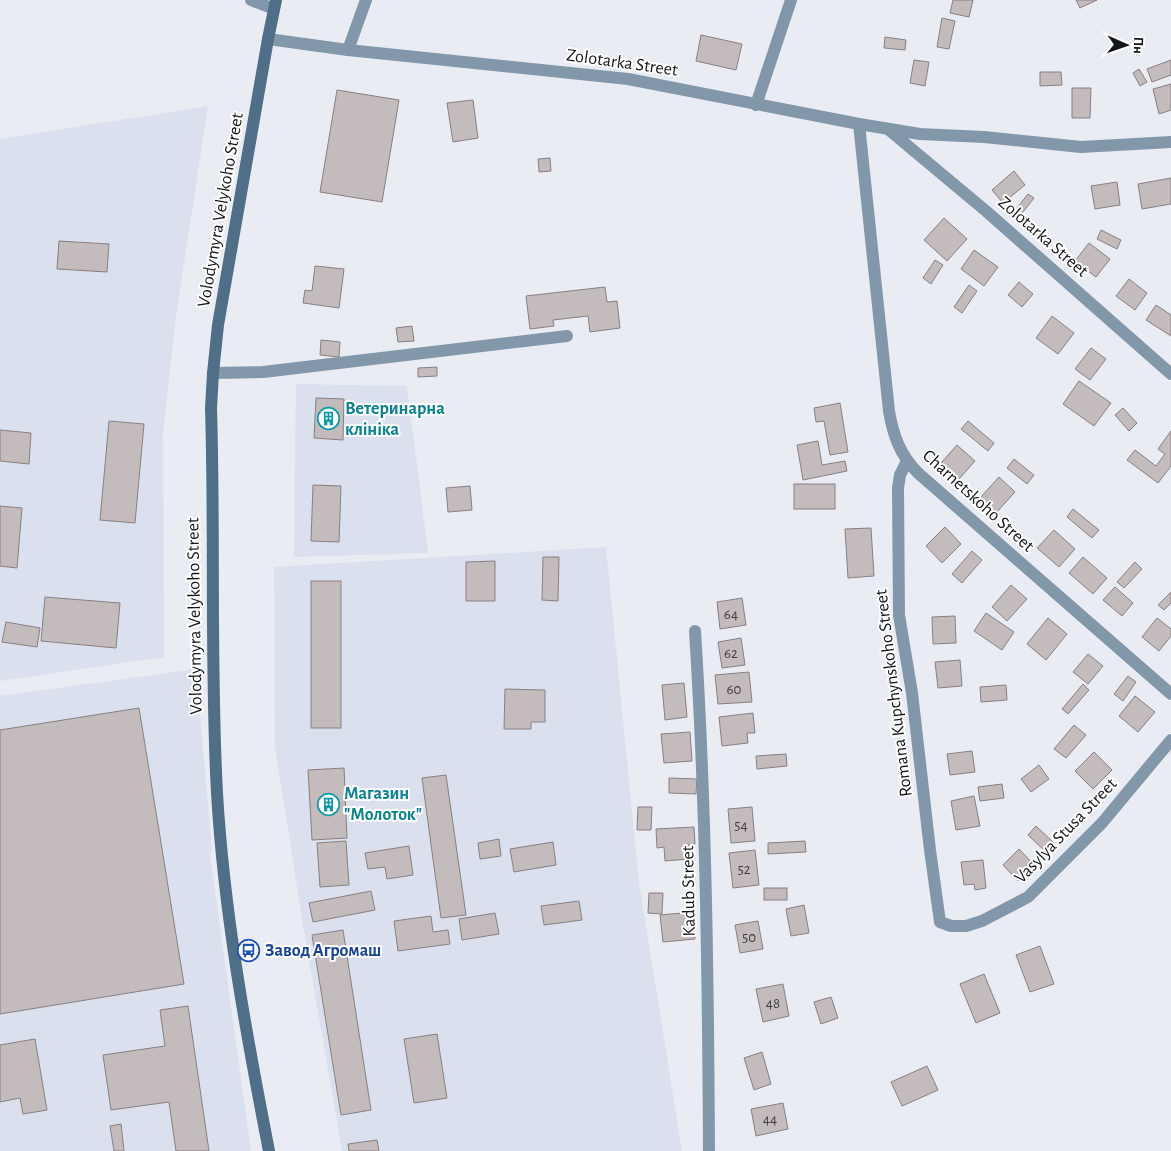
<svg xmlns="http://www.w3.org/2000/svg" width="1171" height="1151" viewBox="0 0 1171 1151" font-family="'Alegreya Sans',sans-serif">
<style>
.built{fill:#dbe0ef}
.building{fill:#c4bbbd;stroke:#877f81}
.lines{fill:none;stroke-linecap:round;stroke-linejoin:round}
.street{stroke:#8297a9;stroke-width:12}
.secondary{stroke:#4f6e87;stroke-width:12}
.labels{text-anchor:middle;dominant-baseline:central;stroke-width:4;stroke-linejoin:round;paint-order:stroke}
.number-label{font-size:15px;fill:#403e41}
.street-label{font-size:18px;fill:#141518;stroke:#fff}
.culture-label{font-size:18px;font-weight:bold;fill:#0d838f;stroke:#fff;text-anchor:start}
.transit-label{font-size:18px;font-weight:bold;fill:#164399;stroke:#fff;text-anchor:start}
</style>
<rect width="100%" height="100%" fill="#eaecf4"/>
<g class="built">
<polygon points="208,106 176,316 163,433 164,657 0,681 0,139"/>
<polygon points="296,384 407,386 428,553 294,557"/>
<polygon points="606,547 639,882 682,1151 342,1151 304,931 275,747 274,567"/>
<polygon points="196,669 212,850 210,854 251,1151 0,1151 0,696"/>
</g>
<g class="building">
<polygon points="953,0 973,0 969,17 950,13"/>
<polygon points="1076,0 1097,0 1080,8"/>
<polygon points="942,18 955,21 949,49 937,47"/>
<polygon points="701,35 742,44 736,70 696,61"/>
<polygon points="885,37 906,40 905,50 884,48"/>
<polygon points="914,60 929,62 925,86 910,83"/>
<polygon points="1171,60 1171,75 1152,82 1147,69"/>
<polygon points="1139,69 1147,82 1140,86 1133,73"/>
<polygon points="1040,72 1061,72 1062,85 1040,86"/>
<polygon points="1171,84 1171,110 1159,114 1153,89"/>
<polygon points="1072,88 1091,88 1090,118 1072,118"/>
<polygon points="337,90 399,100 382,202 320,192"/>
<polygon points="473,100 478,138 453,142 447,103"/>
<polygon points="550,158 551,171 539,172 538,159"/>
<polygon points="1014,171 1025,185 1003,203 992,190"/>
<polygon points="1171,178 1171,204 1142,209 1138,184"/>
<polygon points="1117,182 1120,205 1095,209 1091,186"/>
<polygon points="1028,194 1034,198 1016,221 1010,217"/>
<polygon points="944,218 967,239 947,261 924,240"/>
<polygon points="1101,230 1121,240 1117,249 1097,239"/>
<polygon points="59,241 109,244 107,272 57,269"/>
<polygon points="1089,243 1110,259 1096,277 1075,261"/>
<polygon points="974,250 998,267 984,286 961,269"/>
<polygon points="935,260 943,265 931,284 923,278"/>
<polygon points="315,266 344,269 339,308 303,303 305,290 312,291"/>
<polygon points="1129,279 1147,293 1135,310 1116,296"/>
<polygon points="1019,282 1033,294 1022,307 1008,295"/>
<polygon points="969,285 977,291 962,313 954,307"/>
<polygon points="605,287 607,302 617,301 620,328 590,332 588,316 553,320 554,326 530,329 526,296"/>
<polygon points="1156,305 1171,315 1171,336 1146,320"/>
<polygon points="1052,316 1074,333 1058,354 1036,338"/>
<polygon points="412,326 414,341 398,342 396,328"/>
<polygon points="321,340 340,342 339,357 320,355"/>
<polygon points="1091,348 1106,359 1090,380 1075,369"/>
<polygon points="437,367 437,376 418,377 418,368"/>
<polygon points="1079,381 1111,403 1094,426 1063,404"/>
<polygon points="316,398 344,399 343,440 314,438"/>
<polygon points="840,403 848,452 830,455 824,421 816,422 814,408"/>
<polygon points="1123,408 1137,423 1129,431 1115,415"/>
<polygon points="109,421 144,424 135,523 100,520"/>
<polygon points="968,421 994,443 988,451 961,429"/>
<polygon points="0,430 31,433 29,464 0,461"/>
<polygon points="1171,431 1171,466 1158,483 1127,460 1135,450 1156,466 1165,454 1158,449"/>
<polygon points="818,441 822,465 845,461 847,471 803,480 797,445"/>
<polygon points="957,445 975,461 959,479 941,463"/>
<polygon points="1014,459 1034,475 1027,484 1007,468"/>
<polygon points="999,477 1015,492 996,513 980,498"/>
<rect x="794" y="484" width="41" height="25"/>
<polygon points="313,485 341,486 339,542 311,541"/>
<polygon points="470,486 472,510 448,512 446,488"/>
<polygon points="0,506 22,508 17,568 0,566"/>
<polygon points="1073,509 1099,530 1092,538 1067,517"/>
<polygon points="945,527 961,544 942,563 926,546"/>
<polygon points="871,528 874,576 848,578 845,529"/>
<polygon points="1054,530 1075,549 1059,567 1037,548"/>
<polygon points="972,551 982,560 962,583 952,574"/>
<polygon points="543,557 559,557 558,601 542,600"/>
<polygon points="1083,557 1107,578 1093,594 1069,573"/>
<polygon points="495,561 495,601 466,601 466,562"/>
<polygon points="1135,562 1142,569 1124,588 1117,582"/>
<rect x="311" y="581" width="30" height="147"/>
<polygon points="1011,585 1027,599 1007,621 992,607"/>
<polygon points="1115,587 1133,603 1122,616 1103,600"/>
<polygon points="1171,592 1171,603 1164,610 1158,605"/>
<polygon points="45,597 120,603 116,648 41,641"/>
<polygon points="742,598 746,625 720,629 717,602"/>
<polygon points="986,613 1014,632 1002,650 974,631"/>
<polygon points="955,616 956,643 933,644 932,617"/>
<polygon points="1048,618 1067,634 1046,660 1027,644"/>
<polygon points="1157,618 1171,629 1171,636 1159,651 1142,637"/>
<polygon points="6,622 40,628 37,647 2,642"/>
<polygon points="741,638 745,665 722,668 718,642"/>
<polygon points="1088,654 1103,666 1088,684 1073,672"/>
<polygon points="960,660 962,686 938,688 935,662"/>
<polygon points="749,672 752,702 718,704 715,675"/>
<polygon points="1128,676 1136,682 1123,701 1114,694"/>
<polygon points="684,683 687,717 665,720 662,685"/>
<polygon points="1083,684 1089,690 1068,714 1062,709"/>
<polygon points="1006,685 1007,700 981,702 980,687"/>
<polygon points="505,689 545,690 545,722 531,722 531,729 504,729"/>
<polygon points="1135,696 1155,712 1138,732 1119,716"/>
<polygon points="139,708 184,984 0,1014 0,730"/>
<polygon points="753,713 755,733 747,733 748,743 722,746 719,717"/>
<polygon points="1074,725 1086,735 1066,758 1054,749"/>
<polygon points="690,732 692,761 664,763 661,734"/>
<polygon points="972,751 975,772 950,775 947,754"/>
<polygon points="1094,752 1112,770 1093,789 1075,771"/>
<polygon points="786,754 787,766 757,769 756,756"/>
<polygon points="1039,765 1049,779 1031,792 1021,779"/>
<polygon points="344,768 347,838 312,840 308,770"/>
<polygon points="446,775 466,915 441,918 422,778"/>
<polygon points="669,778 697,779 696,794 669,793"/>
<polygon points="1002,784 1004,798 980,801 978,787"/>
<polygon points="974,796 980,826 956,830 951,801"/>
<polygon points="638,807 652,807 651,830 637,830"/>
<polygon points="752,807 755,841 731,843 728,809"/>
<polygon points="1036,826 1054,843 1046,852 1028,835"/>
<polygon points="694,827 695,844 688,845 689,859 665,861 664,847 657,848 656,829"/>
<polygon points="499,839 501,856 480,859 478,843"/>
<polygon points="346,841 349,885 320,887 317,843"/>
<polygon points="805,841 806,852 768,854 768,843"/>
<polygon points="553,842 556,865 514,872 510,849"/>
<polygon points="409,846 413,875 387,879 385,867 368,869 365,853"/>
<polygon points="1019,849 1034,865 1018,881 1003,865"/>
<polygon points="755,850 759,885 733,888 729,853"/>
<polygon points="983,860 986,888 975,890 974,884 964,885 961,862"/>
<rect x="764" y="888" width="23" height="12"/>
<polygon points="371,891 375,910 313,922 309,903"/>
<polygon points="649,893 663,893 662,914 648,913"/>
<polygon points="579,901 582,920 544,925 541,906"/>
<polygon points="804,905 809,933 791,936 786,909"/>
<polygon points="693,912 695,939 663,942 660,915"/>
<polygon points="495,913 499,934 462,940 459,919"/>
<polygon points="431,916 433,932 448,930 450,944 398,951 394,921"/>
<polygon points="758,921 763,949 740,953 735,925"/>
<polygon points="343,930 371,1110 341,1115 312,935"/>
<polygon points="1040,946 1054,984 1030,992 1016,955"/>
<polygon points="984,974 1000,1013 976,1023 960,984"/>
<polygon points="783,984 789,1016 763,1022 756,989"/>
<polygon points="831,997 838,1018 821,1024 814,1002"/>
<polygon points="188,1006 209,1151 176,1151 169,1102 111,1110 103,1055 165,1046 160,1010"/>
<polygon points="437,1034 447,1098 414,1103 404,1039"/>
<polygon points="35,1039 47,1110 23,1114 20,1098 0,1102 0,1045"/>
<polygon points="762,1052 771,1084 754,1090 744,1058"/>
<polygon points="927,1066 938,1090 902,1106 891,1082"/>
<polygon points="783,1103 788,1129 756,1136 751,1109"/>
<polygon points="121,1124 124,1151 114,1151 110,1126"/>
<polygon points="377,1140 379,1151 349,1151 348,1144"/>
</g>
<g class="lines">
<g class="street">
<polyline points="251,0 274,9"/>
<polyline points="268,39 348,50 628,79 859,124 920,134 984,137 1081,147 1171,142"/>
<polyline points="348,50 366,0"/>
<polyline points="756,105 791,0"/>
<path d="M 859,124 L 889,411 C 893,435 900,455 918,473 L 1171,694"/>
<polyline points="889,130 986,211 1171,374"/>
<polyline points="213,373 263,372 567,336"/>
<polyline points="907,461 900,475 898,488 899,615 912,693 930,850 940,922 951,926 966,926 982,921 1028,897 1102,823 1171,740"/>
<path d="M 695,631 C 706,804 708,977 709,1151"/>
</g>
<path class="secondary" d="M 269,1151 C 246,1033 224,913 217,793 C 210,665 215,536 211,408 L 213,373 L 218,325 L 268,39 L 276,0"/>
</g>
<defs>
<symbol id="building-ring" viewBox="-11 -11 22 22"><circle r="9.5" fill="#fff" stroke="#0f9aa8" stroke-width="1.5"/><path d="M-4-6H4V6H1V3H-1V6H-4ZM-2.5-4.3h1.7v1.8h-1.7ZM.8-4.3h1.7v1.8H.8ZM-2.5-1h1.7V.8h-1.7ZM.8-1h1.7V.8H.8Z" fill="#0f9aa8"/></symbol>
<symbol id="bus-ring" viewBox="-11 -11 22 22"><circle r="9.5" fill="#fff" stroke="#1a4fb4" stroke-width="1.5"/><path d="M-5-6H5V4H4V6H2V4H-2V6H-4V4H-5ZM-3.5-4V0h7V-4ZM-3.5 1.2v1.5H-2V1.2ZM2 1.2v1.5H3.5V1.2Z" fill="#1a4fb4"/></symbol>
</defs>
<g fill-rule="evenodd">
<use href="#building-ring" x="316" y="406" width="25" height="25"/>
<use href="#building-ring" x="316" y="792" width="25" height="25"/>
<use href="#bus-ring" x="236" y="938" width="25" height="25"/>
</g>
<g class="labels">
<g class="number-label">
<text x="731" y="614">64</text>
<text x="731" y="653">62</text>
<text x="734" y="689">60</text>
<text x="741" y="825">54</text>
<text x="744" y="869">52</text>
<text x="749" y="937">50</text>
<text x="773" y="1003">48</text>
<text x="770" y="1119">44</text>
</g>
<g class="street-label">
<text transform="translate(622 63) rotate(8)">Zolotarka Street</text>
<text transform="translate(221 210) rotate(-80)">Volodymyra Velykoho Street</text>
<text transform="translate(1043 237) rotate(41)">Zolotarka Street</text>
<text transform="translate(978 501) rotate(42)">Charnetskoho Street</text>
<text transform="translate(195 616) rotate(-91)">Volodymyra Velykoho Street</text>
<text transform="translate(894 693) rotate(-97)">Romana Kupchynskoho Street</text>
<text transform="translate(1066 831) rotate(-46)">Vasylya Stusa Street</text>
<text transform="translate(689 891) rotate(-91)">Kadub Street</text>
</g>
<g class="culture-label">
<text x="345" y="409">Ветеринарна<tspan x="345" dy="21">клініка</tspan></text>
<text x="344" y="794">Магазин<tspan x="344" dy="21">"Молоток"</tspan></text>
</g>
<g class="transit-label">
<text x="265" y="951">Завод Агромаш</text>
</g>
</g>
<g transform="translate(1126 45) rotate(92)" stroke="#ffffff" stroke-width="4" paint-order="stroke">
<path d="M0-4L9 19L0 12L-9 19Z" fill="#141518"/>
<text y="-8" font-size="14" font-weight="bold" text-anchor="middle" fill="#141518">Пн</text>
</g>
</svg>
